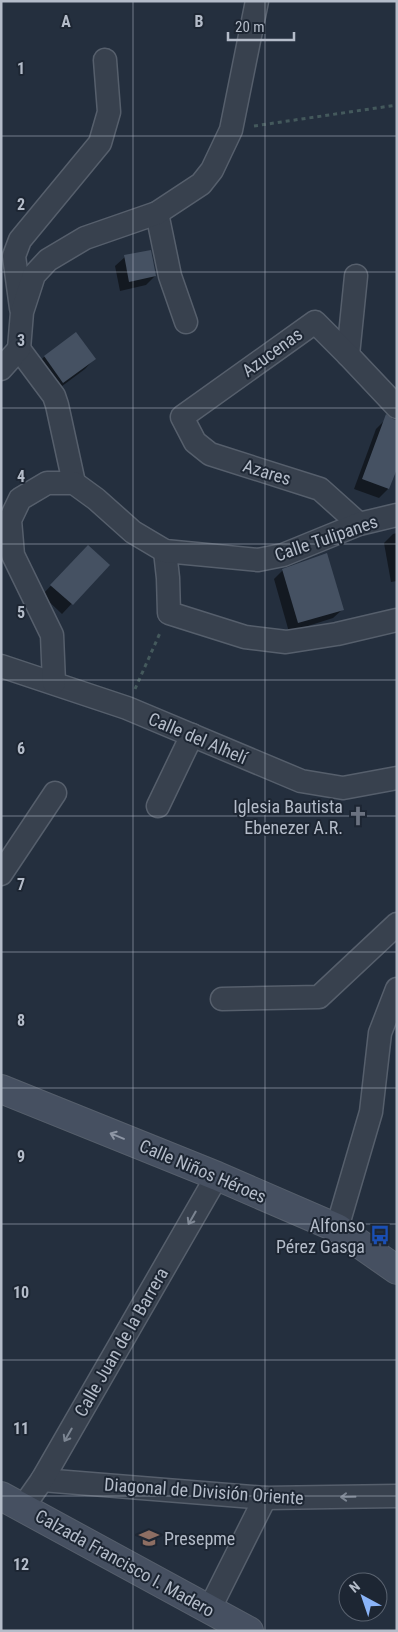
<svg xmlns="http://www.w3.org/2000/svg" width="398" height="1632" viewBox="0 0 398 1632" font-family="'Roboto Condensed',sans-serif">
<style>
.shadow{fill:#0007}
.building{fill:#455162}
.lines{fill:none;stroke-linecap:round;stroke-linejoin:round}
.minor-casing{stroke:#565f6c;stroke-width:25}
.secondary-casing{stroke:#565f6c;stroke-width:30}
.path{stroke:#44595c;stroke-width:3;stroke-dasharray:4 4;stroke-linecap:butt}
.minor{stroke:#38414e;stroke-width:22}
.secondary{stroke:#465061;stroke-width:28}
.oneway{stroke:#8e96a5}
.oneway2{stroke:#7c8592}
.grid{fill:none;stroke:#b4bcc9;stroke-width:1;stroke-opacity:0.55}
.labels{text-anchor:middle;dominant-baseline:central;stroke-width:4;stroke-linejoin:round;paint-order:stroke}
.street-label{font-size:18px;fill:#b4bcc9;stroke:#1d2633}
.poi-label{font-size:18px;fill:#b4bcc9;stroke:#1d2633;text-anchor:end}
.grid-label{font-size:16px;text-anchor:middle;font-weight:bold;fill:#b4bcc9;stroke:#1d2633;stroke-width:4;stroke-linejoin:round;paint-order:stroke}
</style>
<rect width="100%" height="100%" fill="#242f3e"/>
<g class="shadow">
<polygon points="125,257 155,276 146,285 120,291 115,266"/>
<polygon points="76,334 94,359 85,369 54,392 35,366 44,357"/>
<polygon points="385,420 397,466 388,489 379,498 354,489 376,429"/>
<polygon points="397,533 397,581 391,582 384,543 393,534"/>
<polygon points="79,556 108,565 62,614 42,595"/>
<polygon points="283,570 343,609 333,618 289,632 274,579"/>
</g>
<g class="building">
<polygon points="151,250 156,276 129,282 124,255"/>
<polygon points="76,332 96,359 63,383 44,356"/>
<polygon points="386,414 393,419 397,420 397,469 389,489 362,479"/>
<polygon points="88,545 110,565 73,605 50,585"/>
<polygon points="327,553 344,610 298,623 282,569"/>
</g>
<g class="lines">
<defs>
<g id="minor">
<polyline points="157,213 170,276 186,322"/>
<polyline points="21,308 14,256 20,240 100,143 109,112 105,60"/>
<polyline points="19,349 22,312 34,275 48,260 85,238 157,213 201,184 212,170 231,130 257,1"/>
<polyline points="19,349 54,396 57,405 74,483"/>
<polyline points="348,355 356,276"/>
<polyline points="1,369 19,349"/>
<polyline points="359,524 320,489 210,454 195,442 182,417 315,322 348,355 397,407"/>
<polyline points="165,551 168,578 169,613 245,637 286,642 337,634 397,620"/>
<polyline points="1,666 127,708 301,781 343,788 397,778"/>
<polyline points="54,683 52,635 13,555 10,520 20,499 47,483 74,483 96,499 133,532 165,551 258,560 283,555 359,524 397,515"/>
<polyline points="158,806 192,735"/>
<polyline points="1,874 55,793"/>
<polyline points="222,999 319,997 397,924"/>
<polyline points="337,1228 371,1112 380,1033 397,989"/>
<polyline points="42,1480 265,1498 397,1496"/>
<polyline points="23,1507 42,1480 217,1176"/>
<polyline points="209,1610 265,1498"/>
</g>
<g id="secondary">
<polyline points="1,1089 217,1176 337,1228 397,1270"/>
<polyline points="1,1496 249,1631"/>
</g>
</defs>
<use href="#minor" class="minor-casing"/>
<use href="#secondary" class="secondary-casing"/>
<g class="path">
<polyline points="254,126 397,105"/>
<polyline points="135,689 160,633"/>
</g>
<use href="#minor" class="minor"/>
<use href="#secondary" class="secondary"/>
</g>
<defs><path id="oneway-shaft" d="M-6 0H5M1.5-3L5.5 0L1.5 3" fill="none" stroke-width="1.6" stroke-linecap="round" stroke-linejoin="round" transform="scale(1.25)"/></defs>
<use class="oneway" href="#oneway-shaft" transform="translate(117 1136) rotate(-158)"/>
<g class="oneway2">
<use href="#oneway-shaft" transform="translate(192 1218) rotate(120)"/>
<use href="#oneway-shaft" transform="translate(68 1435) rotate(120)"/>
<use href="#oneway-shaft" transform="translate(348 1497) rotate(179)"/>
</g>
<path class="grid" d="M 133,1 L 133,1631M 265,1 L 265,1631M 1,136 L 397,136M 1,272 L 397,272M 1,408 L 397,408M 1,544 L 397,544M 1,680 L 397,680M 1,816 L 397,816M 1,952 L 397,952M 1,1088 L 397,1088M 1,1224 L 397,1224M 1,1360 L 397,1360M 1,1496 L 397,1496"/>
<defs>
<symbol id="church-bare" viewBox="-9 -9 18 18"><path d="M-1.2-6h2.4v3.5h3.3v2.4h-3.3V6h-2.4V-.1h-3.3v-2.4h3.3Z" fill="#6b7280" stroke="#1d2633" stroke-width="2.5" paint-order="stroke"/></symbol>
<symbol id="bus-bare" viewBox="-9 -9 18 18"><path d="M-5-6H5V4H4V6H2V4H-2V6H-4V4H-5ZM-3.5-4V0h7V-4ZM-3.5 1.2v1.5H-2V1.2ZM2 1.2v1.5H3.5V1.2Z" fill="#1a4fb4" stroke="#1d2633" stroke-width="2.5" paint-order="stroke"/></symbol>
<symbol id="university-bare" viewBox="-9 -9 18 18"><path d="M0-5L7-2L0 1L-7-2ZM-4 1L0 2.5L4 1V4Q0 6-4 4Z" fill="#8d6e63" stroke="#1d2633" stroke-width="2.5" paint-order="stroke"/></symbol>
</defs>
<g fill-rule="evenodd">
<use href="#church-bare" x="344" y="802" width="28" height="28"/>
<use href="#bus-bare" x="366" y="1221" width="28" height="28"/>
<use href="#university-bare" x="135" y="1524" width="28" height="28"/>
</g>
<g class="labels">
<g class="street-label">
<text transform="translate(272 352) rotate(-36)">Azucenas</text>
<text transform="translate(267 472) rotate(17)">Azares</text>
<text transform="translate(326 538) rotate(-19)">Calle Tulipanes</text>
<text transform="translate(198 738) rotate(23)">Calle del Alhelí</text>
<text transform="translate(203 1171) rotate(23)">Calle Niños Héroes</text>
<text transform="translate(121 1342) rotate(-60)">Calle Juan de la Barrera</text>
<text transform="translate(204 1491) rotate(4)">Diagonal de División Oriente</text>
<text transform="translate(125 1563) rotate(29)">Calzada Francisco I. Madero</text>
</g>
<g class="poi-label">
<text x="343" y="806">Iglesia Bautista<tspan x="343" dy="21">Ebenezer A.R.</tspan></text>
<text x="365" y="1225">Alfonso<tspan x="365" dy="21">Pérez Gasga</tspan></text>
<text x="164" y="1538" text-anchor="start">Presepme</text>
</g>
</g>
<g class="grid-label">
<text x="66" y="27">A</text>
<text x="199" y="27">B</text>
<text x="21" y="74">1</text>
<text x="21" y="210">2</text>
<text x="21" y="346">3</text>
<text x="21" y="482">4</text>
<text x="21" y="618">5</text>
<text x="21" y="754">6</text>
<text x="21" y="890">7</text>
<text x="21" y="1026">8</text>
<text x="21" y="1162">9</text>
<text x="21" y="1298">10</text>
<text x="21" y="1434">11</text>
<text x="21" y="1570">12</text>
</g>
<rect width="398" height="1632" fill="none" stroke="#b4bcc9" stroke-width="5"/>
<g transform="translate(363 1597) rotate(320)"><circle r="24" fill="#1d2633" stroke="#59626f"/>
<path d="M0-4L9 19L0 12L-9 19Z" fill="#8ab4f8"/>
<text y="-8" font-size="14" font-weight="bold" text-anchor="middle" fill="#b4bcc9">N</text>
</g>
<path d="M228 32v8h66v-8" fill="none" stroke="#b4bcc9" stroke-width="2.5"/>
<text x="235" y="32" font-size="15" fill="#b4bcc9" stroke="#1d2633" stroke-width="4" paint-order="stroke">20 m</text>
</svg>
